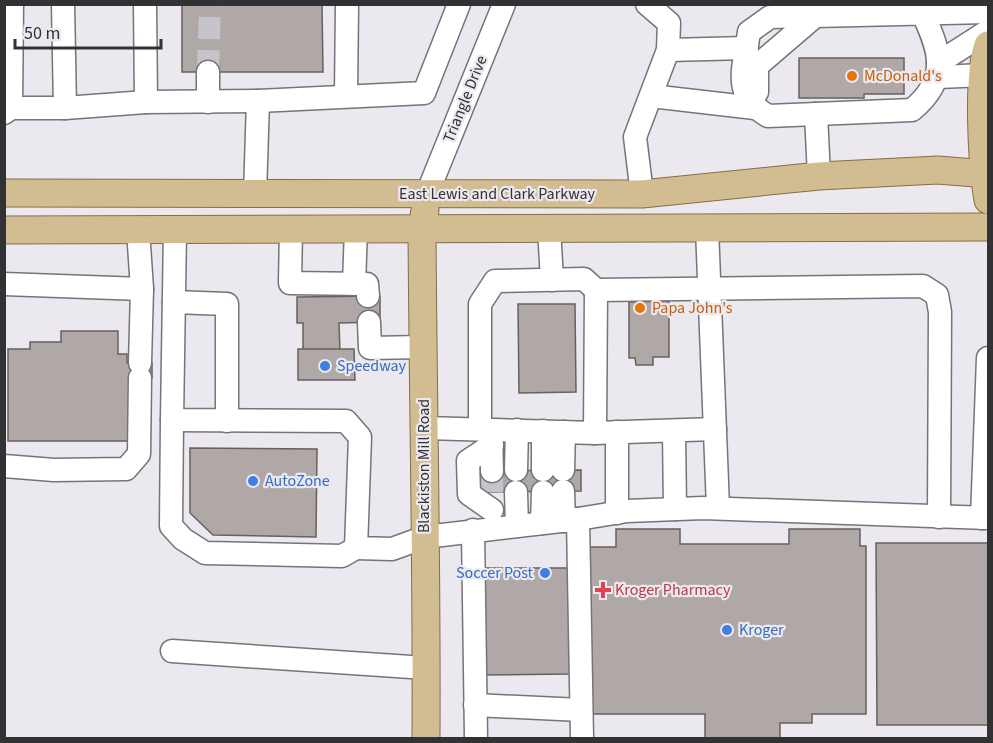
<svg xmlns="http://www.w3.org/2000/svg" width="993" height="743" viewBox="0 0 993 743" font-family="'Source Sans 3',sans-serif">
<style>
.building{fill:#b0a8a6;stroke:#67605e;stroke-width:1.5}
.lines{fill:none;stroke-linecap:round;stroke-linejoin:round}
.minor-tunnel{stroke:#c6c3ca;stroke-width:22;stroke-dasharray:22 11;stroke-linecap:butt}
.minor-casing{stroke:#767379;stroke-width:25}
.major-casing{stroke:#866e42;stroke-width:29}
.minor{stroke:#fff;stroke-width:22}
.major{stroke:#d2bc92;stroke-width:27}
.food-dot{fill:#e8710a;stroke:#ebe8ef;stroke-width:2}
.shop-dot{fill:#3f7fe0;stroke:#ebe8ef;stroke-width:2}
.health-dot{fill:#e0444e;stroke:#ebe8ef;stroke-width:2}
.labels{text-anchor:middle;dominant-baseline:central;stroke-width:4.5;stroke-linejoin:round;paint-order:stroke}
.food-label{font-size:16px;fill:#c56008;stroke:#ebe8ef;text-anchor:start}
.street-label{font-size:16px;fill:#323134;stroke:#ebe8ef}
.shop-label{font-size:16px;fill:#366cbe;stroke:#ebe8ef;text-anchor:start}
.health-label{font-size:16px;fill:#be3a42;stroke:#ebe8ef;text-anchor:start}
</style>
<rect width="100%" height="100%" fill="#ebe8ef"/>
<g class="building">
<polygon points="182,4 322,4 323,72 182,72"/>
<polygon points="799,58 904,58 904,94 864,94 864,98 799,98"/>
<polygon points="380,296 380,322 339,323 340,353 303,353 303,323 297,323 297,297"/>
<polygon points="669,301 669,357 653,357 653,365 636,365 635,358 629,358 629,302"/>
<polygon points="518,304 575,304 576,392 519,393"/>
<polygon points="61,331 118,331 118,354 127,354 127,363 152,363 152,378 131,378 131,441 8,441 8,349 30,349 30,342 61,342"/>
<polygon points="298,349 354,349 355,380 298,380"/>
<polygon points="190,448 317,449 316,537 213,535 190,513"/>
<polygon points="581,470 581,491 475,492 475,471"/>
<polygon points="616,529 680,529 680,544 789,544 789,529 860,529 860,546 866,546 866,714 812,714 812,723 780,723 780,738 705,738 705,714 589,714 589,547 616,547"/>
<polygon points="876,543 988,543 988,725 877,725"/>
<polygon points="481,568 570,568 570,674 481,675"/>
</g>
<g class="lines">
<g class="minor-tunnel">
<polyline points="208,72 210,4"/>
<polyline points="492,471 492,492"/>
</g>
<defs>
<g id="minor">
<polyline points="145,4 146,102"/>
<path d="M 923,14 C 941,53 949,79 912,110 L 768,116 C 731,94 744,69 749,32 L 770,17 L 988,12"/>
<polyline points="668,50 747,48"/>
<polyline points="938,63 988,31"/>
<polyline points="939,77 984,75"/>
<polyline points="757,92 757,66 813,18"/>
<polyline points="346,95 347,4"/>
<polyline points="651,96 755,108"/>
<polyline points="208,102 208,72"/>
<polyline points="11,108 12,4"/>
<polyline points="65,108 146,102 258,101 424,93 459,4"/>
<polyline points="4,113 11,108 65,108 63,4"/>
<polyline points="816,114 819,176"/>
<polyline points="255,194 258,101"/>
<polyline points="427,194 504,4"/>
<polyline points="642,194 635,137 668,50 669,23 647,4"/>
<polyline points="549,228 552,280"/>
<polyline points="707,228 718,508"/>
<polyline points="291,229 290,283 367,284 368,296"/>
<polyline points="138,230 142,289 140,363"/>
<polyline points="175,230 172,420 346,421 360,437 356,548 392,549 425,537 578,519 627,511 703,508 988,518"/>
<polyline points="4,284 142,289"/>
<polyline points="354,284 356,229"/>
<polyline points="174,302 227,304 227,421"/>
<polyline points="369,322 370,348 422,347"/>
<polyline points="172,420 171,526 183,539 205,553 342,556 356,548"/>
<polyline points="426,428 595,433 596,290"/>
<polyline points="480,429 480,304 495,281 584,279 596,290 923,286 937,295 940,312 939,517"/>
<polyline points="674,431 675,509"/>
<polyline points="617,432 617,513"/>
<polyline points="491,433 492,471"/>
<polyline points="595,433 715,429"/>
<polyline points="492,445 468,461 469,494 492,510"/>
<polyline points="4,466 54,470 126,469 139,454 140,378"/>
<polyline points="516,470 517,430"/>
<polyline points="543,470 543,431"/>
<polyline points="563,470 564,432"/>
<polyline points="563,491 564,521"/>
<polyline points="516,492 517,526"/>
<polyline points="982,518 988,358"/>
<polyline points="578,519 582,738"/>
<polyline points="542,523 543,492"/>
<polyline points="473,530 476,738"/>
<polyline points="172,651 426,668"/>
<polyline points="475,705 581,710"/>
</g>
<g id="major">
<path d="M 988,45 C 977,77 982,166 988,200"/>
<polyline points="4,193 642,194 819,176 938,170 988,174"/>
<path d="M 425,210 L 422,229 C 423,399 427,569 426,738"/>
<polyline points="4,230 988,227"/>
</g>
</defs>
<use href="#minor" class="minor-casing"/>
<use href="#major" class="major-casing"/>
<use href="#minor" class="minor"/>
<use href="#major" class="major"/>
</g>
<g class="food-dot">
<circle cx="852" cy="76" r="6"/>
<circle cx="640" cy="308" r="6"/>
</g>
<g class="shop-dot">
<circle cx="325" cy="366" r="6"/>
<circle cx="253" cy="481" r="6"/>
<circle cx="545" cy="573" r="6"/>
<circle cx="727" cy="630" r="6"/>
</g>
<path class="health-dot" d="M600 581h6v6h6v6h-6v6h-6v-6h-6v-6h6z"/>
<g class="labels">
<g class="food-label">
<text x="864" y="76">McDonald's</text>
<text x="652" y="308">Papa John's</text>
</g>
<g class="street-label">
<text transform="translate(465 99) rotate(-68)">Triangle Drive</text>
<text x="497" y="194">East Lewis and Clark Parkway</text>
<text transform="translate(424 466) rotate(-90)">Blackiston Mill Road</text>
</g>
<g class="shop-label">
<text x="337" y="366">Speedway</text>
<text x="265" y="481">AutoZone</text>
<text x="533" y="573" text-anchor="end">Soccer Post</text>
<text x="739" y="630">Kroger</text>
</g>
<g class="health-label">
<text x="615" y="590">Kroger Pharmacy</text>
</g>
</g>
<rect width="993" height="743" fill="none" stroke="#323134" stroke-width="12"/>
<path d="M15 39v9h146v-9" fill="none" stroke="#323134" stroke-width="3"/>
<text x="24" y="39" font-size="18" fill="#323134" stroke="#ebe8ef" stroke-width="4.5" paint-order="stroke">50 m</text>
</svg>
